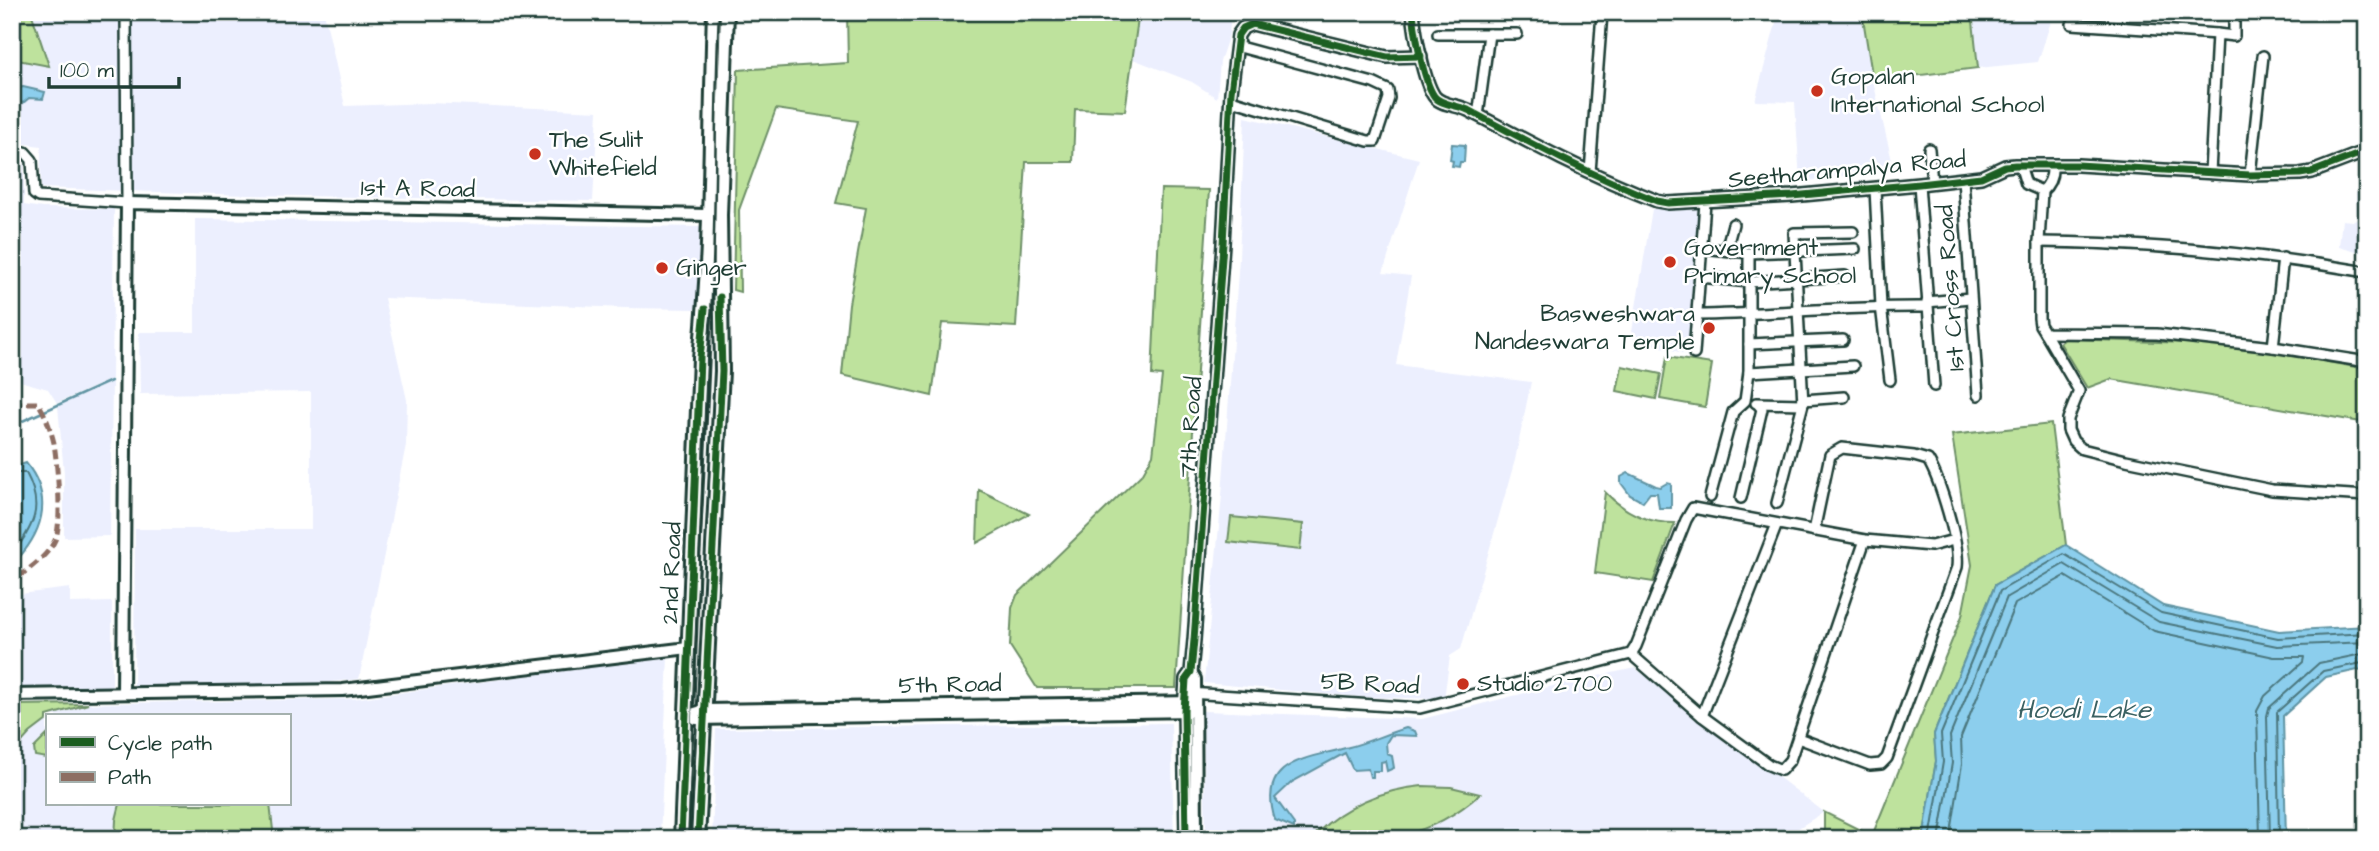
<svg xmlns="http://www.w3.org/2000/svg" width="2379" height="851" viewBox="0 0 2379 851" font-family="'Architects Daughter',sans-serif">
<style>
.built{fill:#eceffe;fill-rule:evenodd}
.green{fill:#bee29d;stroke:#6e9068;stroke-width:2}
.water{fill:#8cceed;stroke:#6094a3;stroke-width:2}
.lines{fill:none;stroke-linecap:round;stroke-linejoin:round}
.shore{stroke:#4b777e;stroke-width:2}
.stream{stroke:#6094a3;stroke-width:2.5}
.minor-casing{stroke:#1f3d34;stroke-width:14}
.tertiary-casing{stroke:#1f3d34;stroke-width:16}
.secondary-casing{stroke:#1f3d34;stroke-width:18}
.minor{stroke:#fff;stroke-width:9}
.tertiary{stroke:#fff;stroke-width:10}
.secondary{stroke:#fff;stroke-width:12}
.rail{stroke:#1f3d34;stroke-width:2.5}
.quiet{stroke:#8d6e63;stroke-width:5;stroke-dasharray:10 5;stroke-linecap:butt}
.cycleway-casing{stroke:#fff;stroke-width:11}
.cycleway{stroke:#1b5e20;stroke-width:7}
.poi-dot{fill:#c8321e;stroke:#fff;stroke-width:2.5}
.labels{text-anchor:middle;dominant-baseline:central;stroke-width:5;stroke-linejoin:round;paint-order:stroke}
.poi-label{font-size:24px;fill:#1f3d34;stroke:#fff;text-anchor:start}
.street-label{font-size:24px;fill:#1f3d34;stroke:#fff}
.water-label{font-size:26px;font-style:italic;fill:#3a6162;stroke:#fff}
</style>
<rect width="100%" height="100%" fill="#fff"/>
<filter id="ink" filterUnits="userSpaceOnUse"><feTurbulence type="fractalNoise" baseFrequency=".0143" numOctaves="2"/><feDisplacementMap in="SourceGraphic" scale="14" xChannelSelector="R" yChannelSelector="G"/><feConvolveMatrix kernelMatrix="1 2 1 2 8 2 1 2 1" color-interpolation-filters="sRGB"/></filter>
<g filter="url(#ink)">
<g class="built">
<polygon points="12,12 324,12 345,106 431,103 598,111 593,201 246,195 41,188 41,146 12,142"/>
<polygon points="1139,12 1231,12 1229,34 1220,61 1217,98 1192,82 1133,59"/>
<polygon points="1779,12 1862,12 1873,81 1894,169 1800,182 1795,102 1755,101"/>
<polygon points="1972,12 2054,12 2038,62 1978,68"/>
<polygon points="1245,117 1419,159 1383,273 1411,276 1396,365 1531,382 1515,460 1461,649 1450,656 1444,699 1360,697 1204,683 1222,495 1239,258"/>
<polygon points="12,162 24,164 24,205 42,208 114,209 112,379 57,403 48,389 20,381 12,381"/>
<polygon points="2356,193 2367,194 2367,254 2339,246 2342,220 2353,221 2357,218"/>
<polygon points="1702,207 1689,355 1631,338 1652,209"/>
<polygon points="195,219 700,227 697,309 625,308 384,298 407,400 406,445 359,679 320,683 134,687 135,529 311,529 311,392 140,394 139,332 195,332"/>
<polygon points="112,382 110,536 64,537 64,473 58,406"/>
<polygon points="70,588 70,603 112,602 112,686 12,689 12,595"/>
<path d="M 668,657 L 660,839 L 12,839 L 12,705 L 352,699 ZM 47,716 L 289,716 L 289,804 L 47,804 Z"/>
<polygon points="1635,668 1824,812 1781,839 1206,839 1203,711 1422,719 1561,684"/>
<polygon points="1171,723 1174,839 712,839 716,729"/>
</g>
<g class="green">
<polygon points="12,12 31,12 49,66 12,59"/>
<polygon points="847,12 1139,12 1125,111 1075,109 1073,162 1026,162 1016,327 942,323 932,396 842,375 849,304 866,208 836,203 858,121 776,109 739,210 740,292 733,290 738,70 848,63"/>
<polygon points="1862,12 1972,12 1978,68 1873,81"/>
<polygon points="1161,189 1209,190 1176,688 1037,688 1010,646 1012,608 1017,595 1143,473 1153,455 1162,376 1152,375"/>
<polygon points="2065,339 2189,343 2276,353 2367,369 2367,423 2111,379 2087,388 2060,343"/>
<polygon points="1667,357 1712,364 1705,407 1660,399"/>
<polygon points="1622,366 1661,374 1656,399 1617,391"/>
<polygon points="2051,424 2066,545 1995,585 1934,734 1936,761 1923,839 1824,839 1824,812 1872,836 1962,616 1972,565 1952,435"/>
<polygon points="979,490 1029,514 977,543"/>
<path d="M 1605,492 C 1625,513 1647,523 1675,523 L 1653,582 L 1595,573 Z"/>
<polygon points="1231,517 1303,524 1300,550 1228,542"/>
<polygon points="88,704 47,716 47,720 30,733 12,753 12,705"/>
<polygon points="47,735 47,758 35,756 34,748"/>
<path d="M 1422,786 L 1451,787 L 1480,794 C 1434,835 1377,849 1317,833 C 1347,804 1381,790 1422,786 Z"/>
<polygon points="120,804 270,804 274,839 115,839 116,820"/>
</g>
<g class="water">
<polygon points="23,87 45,92 43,99 29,98 23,103 12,99 12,89"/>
<polygon points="1452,144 1465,145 1464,162 1460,162 1459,167 1452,166 1453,161 1450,160"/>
<path d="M 12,462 L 15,467 L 26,463 C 55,499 42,535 12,565 Z"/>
<polygon points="1628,473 1656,486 1660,487 1667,483 1671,484 1671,508 1659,508 1657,493 1650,493 1643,502 1630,495 1621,483 1621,477"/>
<polygon points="2066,545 2163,606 2279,631 2367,626 2367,668 2326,677 2283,716 2286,839 1923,839 1936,761 1934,734 1995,585"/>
<path d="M 1406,728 L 1415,731 L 1417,736 L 1391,735 L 1386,743 L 1387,754 L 1392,756 L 1394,768 L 1387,771 L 1385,761 L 1381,762 L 1381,771 L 1373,771 L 1373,777 L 1370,777 L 1368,769 L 1353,770 L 1345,753 L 1292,782 L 1275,798 L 1294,824 L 1294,828 L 1275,820 C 1256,759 1309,759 1349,747 C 1369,742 1387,733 1406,728 Z"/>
</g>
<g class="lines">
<g class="shore">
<path d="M 12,473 L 26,473 C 45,508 33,526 12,555"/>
<polyline points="1930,839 1943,762 1941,734 2000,591 2064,554 2161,613 2278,638 2367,633"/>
<polyline points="1939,839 1952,763 1950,736 2007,597 2064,564 2159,622 2277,646 2367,642"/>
<polyline points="1950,839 1962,764 1961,737 2015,604 2065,576 2154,631 2274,657 2304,657 2303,662 2265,696 2257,711 2260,839"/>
<polyline points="2270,839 2267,716 2269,708 2319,663 2367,653"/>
<polyline points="2279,839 2277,712 2323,671 2367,662"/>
</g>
<polyline class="stream" points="18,423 111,381"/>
<defs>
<g id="minor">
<polyline points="2072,24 2217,34"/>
<polyline points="1438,34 1517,34"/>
<polyline points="1231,100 1368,141 1375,141 1389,98 1388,90 1373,83 1236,46"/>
<polyline points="1478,116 1489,34"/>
<polyline points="1929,149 1932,183"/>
<polyline points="12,151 25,152 32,160 34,194 38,197 127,203 126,12"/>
<polyline points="2020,165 2026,184 2042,191"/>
<path d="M 2052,165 C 2053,176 2050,184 2042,191 L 2039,242 L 2039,318 L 2040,325 L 2045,333 L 2157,334 L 2273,347 L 2367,362"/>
<polyline points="1590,172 1602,13"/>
<polyline points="2210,173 2217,34 2234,36 2234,12"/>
<polyline points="2250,175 2263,56"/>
<polyline points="1963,179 1978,395"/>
<polyline points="1919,184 1934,386"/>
<polyline points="1875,189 1881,306 1890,380"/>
<path d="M 2039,242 C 2150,243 2257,253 2367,272"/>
<polyline points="1703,248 1749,253 1855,249"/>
<polyline points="1726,250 1733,224"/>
<polyline points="1700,277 1749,282 1845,276"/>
<polyline points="1927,302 1970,298"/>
<path d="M 1696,315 C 1773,314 1850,306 1927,307"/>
<polyline points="2045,333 2079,391 2068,419 2068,430 2073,441 2082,449 2126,460 2272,490 2367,496"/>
<polyline points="1749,344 1843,340"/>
<polyline points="2273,347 2283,258"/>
<polyline points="1694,354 1705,202"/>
<polyline points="1749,372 1853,366"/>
<polyline points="1803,400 1844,397"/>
<polyline points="1756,403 1803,404"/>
<polyline points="1710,497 1733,412 1745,401 1749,372 1749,253"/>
<polyline points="1741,498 1762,409 1758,404"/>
<polyline points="1777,503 1803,404 1794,233 1853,232"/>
<polyline points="1631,654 1702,716 1769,765 1781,770 1790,760 1865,540"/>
<polyline points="1631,654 1636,646 1686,520 1693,508 1865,540 1931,546 1954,540"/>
<polyline points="1189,693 1420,708 1631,654"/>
<polyline points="1702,716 1777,524"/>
<path d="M 1798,738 L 1870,765 L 1881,764 L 1887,758 L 1957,567 C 1960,544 1940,480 1928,460 L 1914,456 L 1842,448 L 1830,455 L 1814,531"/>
</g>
<g id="tertiary">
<path d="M 1413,12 C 1415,32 1423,80 1434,96 C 1440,105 1458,105 1468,110 C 1530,143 1592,176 1657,201 L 1668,203 L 1792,196 L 1919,184 L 1981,177 L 2005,166 L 2015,165 L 2078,165 L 2250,175 L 2300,174 L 2312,172 L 2367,151"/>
<polyline points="1191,672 1195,679 1196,839"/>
<polyline points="123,693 127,203 708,215"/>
<polyline points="12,695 343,690 688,648"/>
<polyline points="685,716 705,710 1194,702"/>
<polyline points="696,719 1194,711"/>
<polyline points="1186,839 1184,711 1186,679 1191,672 1194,640 1223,244 1231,92 1238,35 1243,28 1252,24 1387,57 1421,56"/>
</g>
<g id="secondary">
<path d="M 681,839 L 700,358 C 712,243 710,127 714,12"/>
<polyline points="698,839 722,371 720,215 727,12"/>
</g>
</defs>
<use href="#minor" class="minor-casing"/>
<use href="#tertiary" class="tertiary-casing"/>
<use href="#secondary" class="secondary-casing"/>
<use href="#minor" class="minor"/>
<use href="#tertiary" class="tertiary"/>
<use href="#secondary" class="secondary"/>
<path class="rail" d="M 684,839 C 694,648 707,458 713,267 C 716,182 715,97 719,12"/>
<path class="quiet" d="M 12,403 L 38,403 C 45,413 51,430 54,443 C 57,464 63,522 55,540 C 48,556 27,571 12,581"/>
<defs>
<g id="cycleway">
<path d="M 1413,12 C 1415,32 1423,80 1434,96 C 1440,105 1458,105 1468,110 C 1530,143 1592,176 1657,201 L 1668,203 L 1792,196 L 1919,184 L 1981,177 L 2005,166 L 2015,165 L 2078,165 L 2250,175 L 2300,174 L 2312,172 L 2367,151"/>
<polyline points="681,839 700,358 705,309"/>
<polyline points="698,839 722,371 720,297"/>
<polyline points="1186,839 1184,711 1186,679 1191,672 1194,640 1223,244 1231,92 1238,35 1243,28 1252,24 1387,57 1421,56"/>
</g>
</defs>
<use href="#cycleway" class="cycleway-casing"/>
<use href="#cycleway" class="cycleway"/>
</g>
</g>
<g class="poi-dot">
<circle cx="1817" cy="91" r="7"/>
<circle cx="535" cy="154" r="7"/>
<circle cx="1670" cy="262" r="7"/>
<circle cx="662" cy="268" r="7"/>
<circle cx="1709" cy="328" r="7"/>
<circle cx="1463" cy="684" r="7"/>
</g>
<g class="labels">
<g class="poi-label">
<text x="1831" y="77">Gopalan<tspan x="1831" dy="28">International School</tspan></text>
<text x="549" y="140">The Sulit<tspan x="549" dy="28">Whitefield</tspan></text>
<text x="1684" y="248">Government<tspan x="1684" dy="28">Primary School</tspan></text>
<text x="676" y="268">Ginger</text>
<text x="1695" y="314" text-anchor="end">Basweshwara<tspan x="1695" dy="28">Nandeswara Temple</tspan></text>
<text x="1477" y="684">Studio 2700</text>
</g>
<g class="street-label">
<text transform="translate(1847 170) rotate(-5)">Seetharampalya Road</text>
<text transform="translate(418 189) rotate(1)">1st A Road</text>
<text transform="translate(1951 288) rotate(-94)">1st Cross Road</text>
<text transform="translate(1191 427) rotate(-86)">7th Road</text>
<text transform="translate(672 573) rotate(-88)">2nd Road</text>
<text transform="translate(1370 684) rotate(3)">5B Road</text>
<text transform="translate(950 685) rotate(-1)">5th Road</text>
</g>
<g class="water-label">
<text x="2084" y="710">Hoodi Lake</text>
</g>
</g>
<rect width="2379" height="851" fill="none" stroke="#fff" stroke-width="42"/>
<rect x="21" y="21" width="2337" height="809" fill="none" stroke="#1f3d34" stroke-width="2.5" filter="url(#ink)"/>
<rect x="46" y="714" width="245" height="91" fill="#ffffff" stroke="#a5b1ae" stroke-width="2"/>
<rect x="60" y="737" width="35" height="10" fill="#1b5e20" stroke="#a5b1ae" stroke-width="2"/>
<text x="108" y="750" font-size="21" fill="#1f3d34">Cycle path</text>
<rect x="60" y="772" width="35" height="10" fill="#8d6e63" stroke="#a5b1ae" stroke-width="2"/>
<text x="108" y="784" font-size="21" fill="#1f3d34">Path</text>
<path d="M49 77v10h130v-10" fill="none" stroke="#1f3d34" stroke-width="3.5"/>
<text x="60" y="77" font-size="21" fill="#1f3d34" stroke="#ffffff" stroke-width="5" paint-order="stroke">100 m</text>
</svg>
